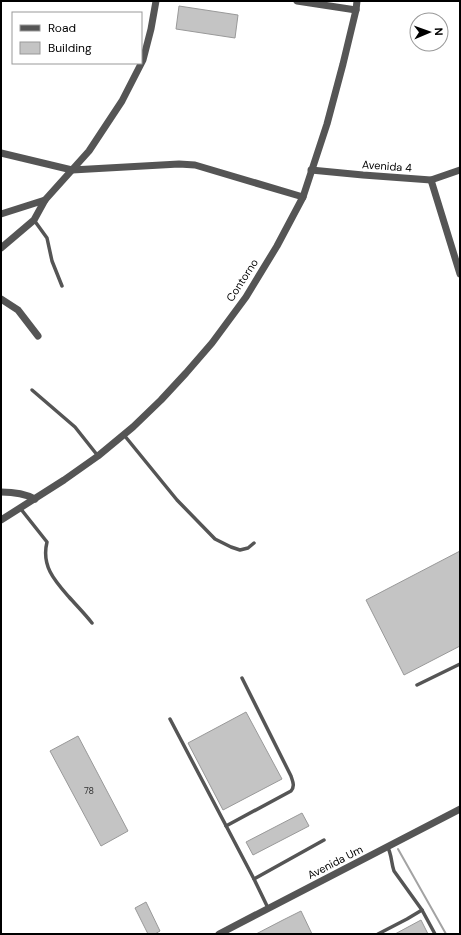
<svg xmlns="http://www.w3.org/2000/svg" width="461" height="935" viewBox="0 0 461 935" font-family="'DM Sans',sans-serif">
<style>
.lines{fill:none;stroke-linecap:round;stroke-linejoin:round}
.stream{stroke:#a3a3a3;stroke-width:2}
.building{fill:#c4c4c4;stroke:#999}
.service{stroke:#555;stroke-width:3.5}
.minor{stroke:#555;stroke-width:7}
.labels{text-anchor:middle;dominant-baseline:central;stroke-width:4;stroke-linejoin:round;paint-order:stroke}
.number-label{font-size:9px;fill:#313131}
.street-label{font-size:11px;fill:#000;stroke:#fff}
</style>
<rect width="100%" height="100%" fill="#fff"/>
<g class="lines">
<polyline class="stream" points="398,849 446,934"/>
</g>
<g class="building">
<polygon points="179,6 238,15 235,38 176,29"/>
<polygon points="460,551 460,646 404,675 366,600"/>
<polygon points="246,712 282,779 223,810 188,743"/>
<polygon points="78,736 128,831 101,846 50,751"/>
<polygon points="302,813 309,826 253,855 246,842"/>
<polygon points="146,902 160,931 155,934 148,934 135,908"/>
<polygon points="301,911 312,934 256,934 283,920"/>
<polygon points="421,920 428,934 395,934"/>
</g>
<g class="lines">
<g class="service">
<polyline points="34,220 47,238 52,261 62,286"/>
<polyline points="32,390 75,427 98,456"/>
<polyline points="124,435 177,500 215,539 231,547 240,550 248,548 254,543"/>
<path d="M 20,508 L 47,542 C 41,566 55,581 69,597 C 77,606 85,614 92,623"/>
<polyline points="417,685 460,664"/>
<polyline points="170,719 254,879 268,908"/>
<path d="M 226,826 L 291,791 C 295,786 293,782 291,776 L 242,678"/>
<polyline points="254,879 324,840"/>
<polyline points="422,910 435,934"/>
<path d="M 378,934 L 407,919 L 422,910 L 394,871 C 391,863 392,854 387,846"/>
</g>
<g class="minor">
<polyline points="297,1 356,10"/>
<polyline points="1,153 72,170 179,164 195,165 303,197"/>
<polyline points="311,170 363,175 431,180 460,170"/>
<polyline points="431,180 460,274"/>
<polyline points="1,214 45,200"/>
<polyline points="1,248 34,220 45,200 89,151 122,101 143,60 151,29 156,1"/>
<polyline points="1,299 18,310 38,336"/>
<path d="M 1,492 C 13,492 24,493 35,499"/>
<polyline points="1,520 20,508 64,480 98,456 133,427 161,400 186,373 212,343 246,297 277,246 303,197 327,124 343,64 356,10 357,1"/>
<polyline points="219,934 460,809"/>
</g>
</g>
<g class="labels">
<g class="number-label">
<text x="89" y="791">78</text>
</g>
<g class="street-label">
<text transform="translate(387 166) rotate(4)">Avenida 4</text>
<text transform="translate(242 280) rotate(-57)">Contorno</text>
<text transform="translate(335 862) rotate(-27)">Avenida Um</text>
</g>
</g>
<rect width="461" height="935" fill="none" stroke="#000000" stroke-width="4"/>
<rect x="12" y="12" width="130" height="52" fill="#ffffff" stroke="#999999"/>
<rect x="20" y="25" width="20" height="6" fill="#555555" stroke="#999999"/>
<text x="48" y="32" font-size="12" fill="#000000">Road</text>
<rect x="20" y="42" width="20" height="12" fill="#c4c4c4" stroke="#999999"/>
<text x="48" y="52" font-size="12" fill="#000000">Building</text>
<g transform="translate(429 32) rotate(88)"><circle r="19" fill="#ffffff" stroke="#999999"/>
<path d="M0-3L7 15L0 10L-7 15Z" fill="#000000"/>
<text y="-6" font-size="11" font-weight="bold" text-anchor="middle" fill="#000000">N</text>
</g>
</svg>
